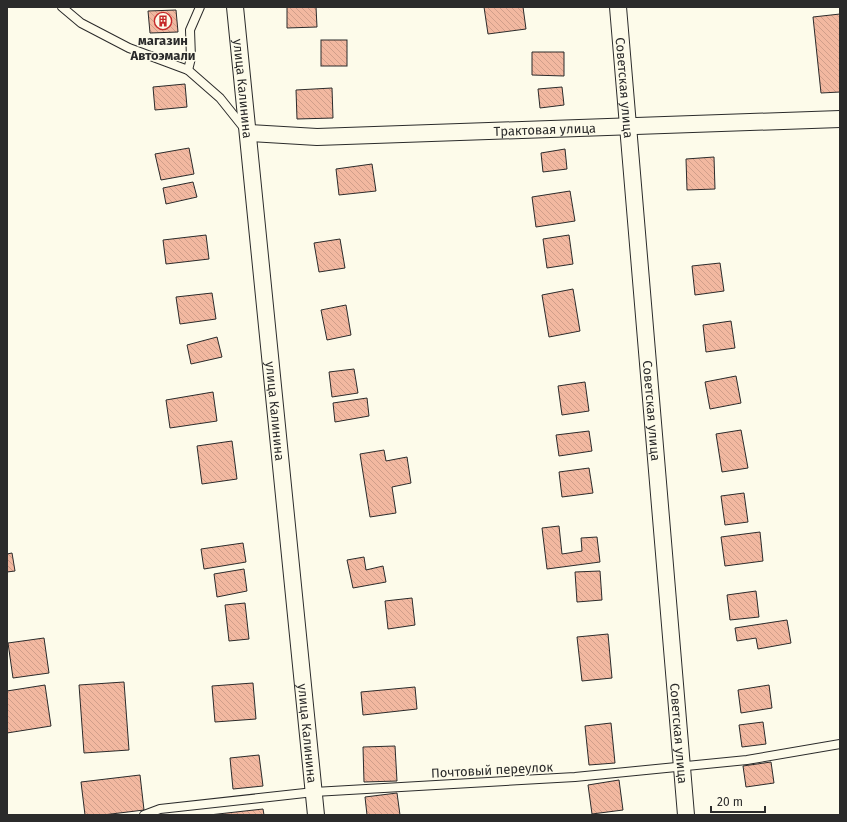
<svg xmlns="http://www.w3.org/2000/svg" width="847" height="822" viewBox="0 0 847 822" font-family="'Fira Sans',sans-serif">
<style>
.building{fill:url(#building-back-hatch);stroke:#2b2b2b}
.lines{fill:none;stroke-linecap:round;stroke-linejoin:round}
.service-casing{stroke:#2b2b2b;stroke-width:10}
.minor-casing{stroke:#2b2b2b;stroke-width:18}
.service{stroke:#fdfbea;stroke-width:8}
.minor{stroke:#fdfbea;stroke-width:16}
.labels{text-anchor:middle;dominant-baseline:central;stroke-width:3;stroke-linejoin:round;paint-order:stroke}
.poi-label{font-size:13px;font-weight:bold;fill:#2b2b2b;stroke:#fdfbea}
.street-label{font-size:13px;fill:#2b2b2b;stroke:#fdfbea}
</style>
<defs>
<pattern id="building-back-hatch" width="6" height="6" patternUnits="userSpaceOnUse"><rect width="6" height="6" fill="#f2b8a0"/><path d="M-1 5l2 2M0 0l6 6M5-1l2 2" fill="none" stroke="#d09e8a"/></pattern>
</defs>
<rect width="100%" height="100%" fill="#fdfbea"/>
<g class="building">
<polygon points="287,7 316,7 317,27 287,28"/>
<polygon points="484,7 523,7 526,29 488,34"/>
<polygon points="176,10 178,32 150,33 148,11"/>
<polygon points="840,14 840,92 821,93 813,17"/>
<rect x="321" y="40" width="26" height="26"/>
<polygon points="532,52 564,52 564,76 532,75"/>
<polygon points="185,84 187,107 155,110 153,87"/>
<polygon points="562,87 564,105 540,108 538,89"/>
<polygon points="332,88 333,118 297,119 296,90"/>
<polygon points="189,148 194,174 161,180 155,154"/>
<polygon points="565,149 567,169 543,172 541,153"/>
<polygon points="714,157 715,189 687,190 686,159"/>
<polygon points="372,164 376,191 339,195 336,169"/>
<polygon points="193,182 197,197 166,204 163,188"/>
<polygon points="570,191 575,221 536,227 532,197"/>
<polygon points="206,235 209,259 166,264 163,240"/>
<polygon points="569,235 573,264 547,268 543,239"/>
<polygon points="340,239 345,268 319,272 314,243"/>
<polygon points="720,263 724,291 695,295 692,266"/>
<polygon points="573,289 580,331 549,337 542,295"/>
<polygon points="212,293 216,319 180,324 176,297"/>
<polygon points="346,305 351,335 327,340 321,310"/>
<polygon points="731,321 735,348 706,352 703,325"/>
<polygon points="217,337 222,357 191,364 187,345"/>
<polygon points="354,369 358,393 332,397 329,372"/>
<polygon points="736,376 741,403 710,409 705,382"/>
<polygon points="585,382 589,411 562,415 558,386"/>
<polygon points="213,392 217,421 170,428 166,400"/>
<polygon points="367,398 369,416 335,422 333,403"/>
<polygon points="741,430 748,468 722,472 716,434"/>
<polygon points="589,431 592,451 559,456 556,435"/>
<polygon points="232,441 237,479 202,484 197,446"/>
<polygon points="384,450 386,461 407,457 411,483 392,487 396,513 370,517 360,454"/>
<polygon points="589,468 593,493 562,497 559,472"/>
<polygon points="744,493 748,522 725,525 721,496"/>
<polygon points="559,526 562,554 582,551 581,538 597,537 600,562 547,569 542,528"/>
<polygon points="760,532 763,561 725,566 721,537"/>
<polygon points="243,543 246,562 204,569 201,549"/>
<polygon points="12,553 15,571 7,572 7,554"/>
<polygon points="364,557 366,570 383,566 386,582 353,588 347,560"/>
<polygon points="244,569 247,591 217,597 214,574"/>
<polygon points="600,571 602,600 577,602 575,572"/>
<polygon points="756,591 759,617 730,620 727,595"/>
<polygon points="412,598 415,625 388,629 385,601"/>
<polygon points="245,603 249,639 229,641 225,605"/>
<polygon points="787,620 791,643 758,649 756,638 737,641 735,628"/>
<polygon points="608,634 612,678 582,681 577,637"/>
<polygon points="44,638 49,673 13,678 8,643"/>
<polygon points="124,682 129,750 84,753 79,685"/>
<polygon points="253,683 256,719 215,722 212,686"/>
<polygon points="45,685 51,726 7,733 7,691"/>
<polygon points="769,685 772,708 741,713 738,690"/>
<polygon points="415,687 417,709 363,715 361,692"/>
<polygon points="763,722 766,744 742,747 739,725"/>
<polygon points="611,723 615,763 589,765 585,726"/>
<polygon points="395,746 397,781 364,782 363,747"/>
<polygon points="259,755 263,786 233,789 230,758"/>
<polygon points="771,762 774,783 746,787 743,766"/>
<polygon points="140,775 144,810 103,815 85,815 81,782"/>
<polygon points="619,780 623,810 592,814 588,785"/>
<polygon points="397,793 400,815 367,815 365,797"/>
<polygon points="263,809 264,815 209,815"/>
</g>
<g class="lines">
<defs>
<g id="service">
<polyline points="62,7 81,23 129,48 188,70 220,98 244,128"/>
<polyline points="188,70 191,58 190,30 200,7"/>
<polyline points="144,815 160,809 314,792 575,777 747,760 840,744"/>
</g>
<g id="minor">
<path id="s1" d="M 235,7 L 316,815"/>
<path id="s2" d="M 618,7 L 686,815"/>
<path id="s3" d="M 249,133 L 317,137 L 840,119"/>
</g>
</defs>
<use href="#service" class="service-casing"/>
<use href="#minor" class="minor-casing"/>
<use href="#service" class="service"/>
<use href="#minor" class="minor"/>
</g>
<defs>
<symbol id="building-ring" viewBox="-11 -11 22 22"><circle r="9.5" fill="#fdfbea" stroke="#c62828" stroke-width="1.5"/><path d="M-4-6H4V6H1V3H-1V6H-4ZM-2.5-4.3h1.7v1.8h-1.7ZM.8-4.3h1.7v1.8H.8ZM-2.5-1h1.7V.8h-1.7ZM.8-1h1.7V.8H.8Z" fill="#c62828"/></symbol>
</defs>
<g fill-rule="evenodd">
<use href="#building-ring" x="153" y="11" width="20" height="20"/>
</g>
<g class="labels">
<g class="poi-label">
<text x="163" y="40">магазин<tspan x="163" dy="15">Автоэмали</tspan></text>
</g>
<g class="street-label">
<text stroke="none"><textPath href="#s2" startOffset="81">Советская улица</textPath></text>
<text stroke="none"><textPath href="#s1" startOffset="82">улица Калинина</textPath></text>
<text stroke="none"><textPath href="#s3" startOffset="296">Трактовая улица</textPath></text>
<text stroke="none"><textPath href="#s1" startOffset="406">улица Калинина</textPath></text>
<text stroke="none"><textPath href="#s2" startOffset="405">Советская улица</textPath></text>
<text stroke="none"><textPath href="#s1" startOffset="730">улица Калинина</textPath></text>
<text stroke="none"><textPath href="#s2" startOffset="729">Советская улица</textPath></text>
<text transform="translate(492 770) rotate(-3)">Почтовый переулок</text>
</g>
</g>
<rect width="847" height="822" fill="none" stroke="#2b2b2b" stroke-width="16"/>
<path d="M711 806v6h54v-6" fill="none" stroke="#2b2b2b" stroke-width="2"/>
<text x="717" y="806" font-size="12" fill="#2b2b2b" stroke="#fdfbea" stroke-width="3" paint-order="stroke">20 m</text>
</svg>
